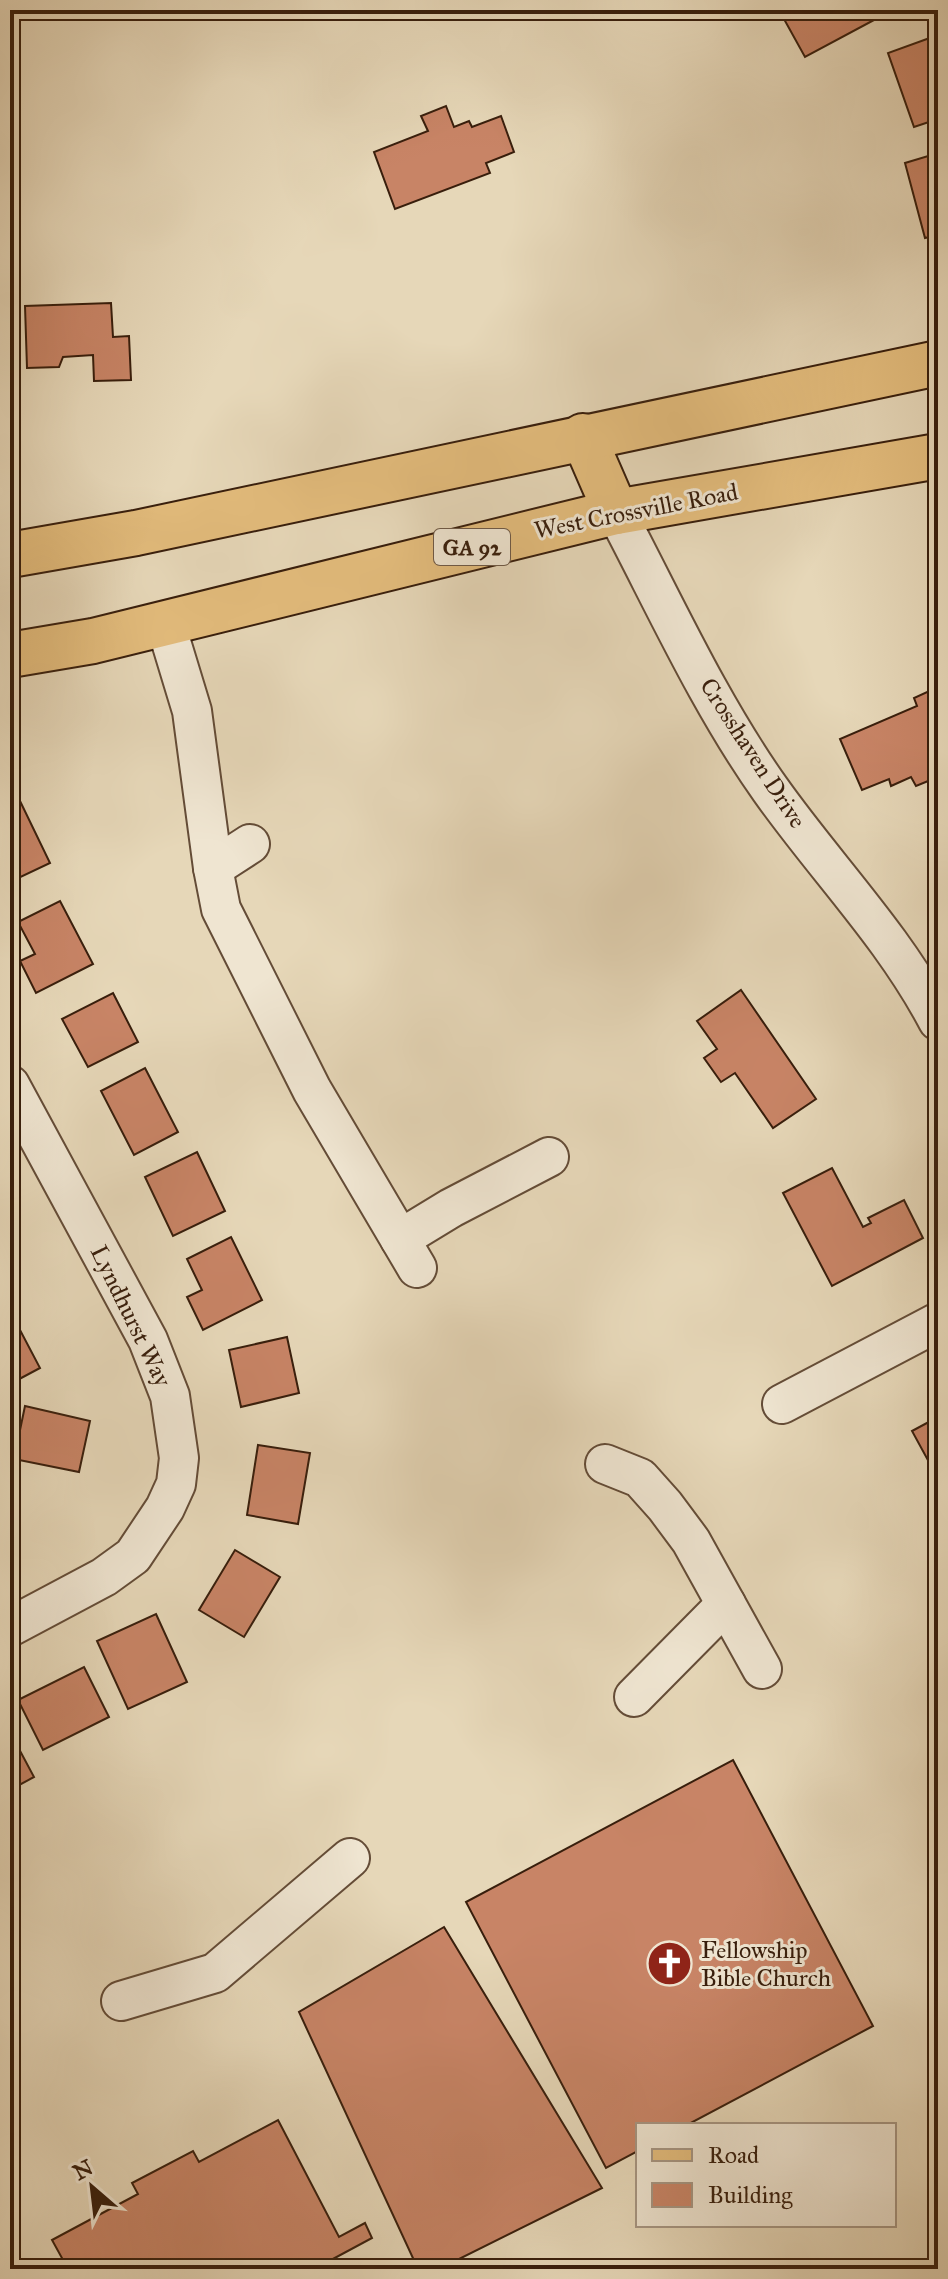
<svg xmlns="http://www.w3.org/2000/svg" width="948" height="2279" viewBox="0 0 948 2279" font-family="'IM FELL Great Primer',serif">
<style>
.building{fill:#c88466;stroke:#381e0c;stroke-width:2}
.lines{fill:none;stroke-linecap:round;stroke-linejoin:round}
.minor-casing{stroke:#644c37;stroke-width:42}
.major-casing{stroke:#381e0c;stroke-width:48}
.minor{stroke:#efe5d1;stroke-width:38}
.major{stroke:#e3bc7c;stroke-width:44}
.labels{text-anchor:middle;dominant-baseline:central;stroke-width:6;stroke-linejoin:round;paint-order:stroke}
.shield{fill:#efe5d1;stroke:#6f5a47;stroke-width:2}
.shield-label{font-size:22px;font-weight:bold;fill:#381e0c}
.street-label{font-size:24px;fill:#381e0c;stroke:#efe5d1}
.poi-label{font-size:24px;fill:#381e0c;stroke:#efe5d1;text-anchor:start}
</style>
<rect width="100%" height="100%" fill="#e6d7b8"/>
<filter id="stains"><feTurbulence type="fractalNoise" baseFrequency=".0025" numOctaves="4"/><feColorMatrix values="0 0 0 0 .2 0 0 0 0 .09 0 0 0 0 .02 0 0 0 .5 -.17"/></filter>
<radialGradient id="worn" r=".72"><stop offset=".6" stop-color="#630" stop-opacity="0"/><stop offset="1" stop-color="#630" stop-opacity=".3"/></radialGradient>
<g class="building">
<polygon points="779,10 869,10 874,20 805,57"/>
<polygon points="938,35 938,119 914,127 888,53"/>
<polygon points="446,106 454,127 469,121 472,127 501,116 514,152 486,163 490,173 395,209 374,152 428,131 421,116"/>
<polygon points="938,153 938,235 925,238 905,163"/>
<polygon points="111,303 113,337 129,336 131,380 94,381 93,355 63,357 59,367 27,368 25,306"/>
<polygon points="938,687 938,777 916,786 911,777 891,786 889,779 862,790 840,739 917,706 914,698"/>
<polygon points="20,801 50,863 10,882 10,806"/>
<polygon points="60,901 93,964 36,993 20,961 35,954 18,922"/>
<polygon points="741,990 816,1099 773,1128 735,1073 721,1082 704,1058 717,1049 697,1021"/>
<polygon points="113,993 138,1042 88,1067 62,1019"/>
<polygon points="145,1068 178,1132 134,1155 101,1091"/>
<polygon points="197,1152 225,1211 173,1236 145,1177"/>
<polygon points="832,1168 863,1227 871,1223 868,1218 904,1200 923,1238 832,1286 783,1193"/>
<polygon points="231,1237 262,1300 203,1330 187,1297 202,1290 187,1259"/>
<polygon points="10,1311 40,1368 10,1384"/>
<polygon points="287,1337 299,1393 241,1407 229,1350"/>
<polygon points="25,1406 90,1421 79,1472 14,1459"/>
<polygon points="938,1417 938,1460 930,1464 912,1431"/>
<polygon points="258,1445 310,1453 298,1524 247,1515"/>
<polygon points="235,1550 280,1577 244,1637 199,1610"/>
<polygon points="156,1614 187,1682 128,1709 97,1641"/>
<polygon points="84,1667 109,1717 43,1750 18,1700"/>
<polygon points="10,1732 34,1777 10,1790"/>
<polygon points="733,1760 873,2026 687,2125 638,2125 638,2151 606,2168 466,1902"/>
<polygon points="444,1927 602,2188 439,2269 418,2269 299,2012"/>
<polygon points="278,2120 339,2237 365,2223 372,2238 331,2260 336,2269 68,2269 52,2240 138,2194 132,2183 193,2151 199,2162"/>
</g>
<g class="lines">
<defs>
<g id="minor">
<path d="M 616,512 C 665,605 709,703 770,789 C 825,867 893,935 938,1021"/>
<polyline points="165,622 192,711 213,868 221,909 312,1090 417,1268"/>
<polyline points="213,868 250,844"/>
<polyline points="10,1085 148,1340 170,1396 179,1458 176,1484 165,1508 133,1556 104,1577 10,1627"/>
<polyline points="400,1239 451,1208 549,1157"/>
<polyline points="782,1404 938,1322"/>
<polyline points="605,1464 640,1478 665,1506 691,1541 762,1669"/>
<polyline points="634,1697 726,1604"/>
<polyline points="121,2001 215,1973 350,1858"/>
</g>
<g id="major">
<polyline points="583,436 616,512"/>
<polyline points="10,555 136,533 938,363"/>
<polyline points="10,655 93,641 616,512 938,456"/>
</g>
</defs>
<use href="#minor" class="minor-casing"/>
<use href="#major" class="major-casing"/>
<use href="#minor" class="minor"/>
<use href="#major" class="major"/>
</g>
<defs>
<symbol id="church-disc" viewBox="-11 -11 22 22"><circle r="9.5" fill="#8f2418" stroke="#efe5d1"/><path d="M-1.2-6h2.4v3.5h3.3v2.4h-3.3V6h-2.4V-.1h-3.3v-2.4h3.3Z" fill="#fff"/></symbol>
</defs>
<g fill-rule="evenodd">
<use href="#church-disc" x="644" y="1938" width="51" height="51"/>
</g>
<g class="labels">
<rect class="shield" x="434" y="529" width="76" height="36" rx="6"/>
<g class="shield-label">
<text x="472" y="547">GA 92</text>
</g>
<g class="street-label">
<text transform="translate(636 511) rotate(-11)">West Crossville Road</text>
<text transform="translate(753 753) rotate(57)">Crosshaven Drive</text>
<text transform="translate(131 1316) rotate(64)">Lyndhurst Way</text>
</g>
<g class="poi-label">
<text x="701" y="1950">Fellowship<tspan x="701" dy="28">Bible Church</tspan></text>
</g>
</g>
<rect width="948" height="2279" fill="none" stroke="#e6d7b8" stroke-width="40"/>
<rect x="12" y="12" width="924" height="2255" fill="none" stroke="#381e0c" stroke-width="4"/>
<rect x="20" y="20" width="908" height="2239" fill="none" stroke="#381e0c" stroke-width="2"/>
<rect x="636" y="2123" width="260" height="104" fill="#efe5d1" stroke="#a69582" stroke-width="2"/>
<rect x="652" y="2149" width="40" height="12" fill="#e3bc7c" stroke="#a69582" stroke-width="2"/>
<text x="708" y="2163" font-size="24" fill="#381e0c">Road</text>
<rect x="652" y="2183" width="40" height="24" fill="#c88466" stroke="#a69582" stroke-width="2"/>
<text x="708" y="2203" font-size="24" fill="#381e0c">Building</text>
<g transform="translate(92 2187) rotate(332)" stroke="#efe5d1" stroke-width="6" paint-order="stroke">
<path d="M0-6L14 30L0 20L-14 30Z" fill="#381e0c"/>
<text y="-12" font-size="22" font-weight="bold" text-anchor="middle" fill="#381e0c">N</text>
</g>
<rect width="100%" height="100%" filter="url(#stains)"/>
<rect width="100%" height="100%" fill="url(#worn)"/>
</svg>
